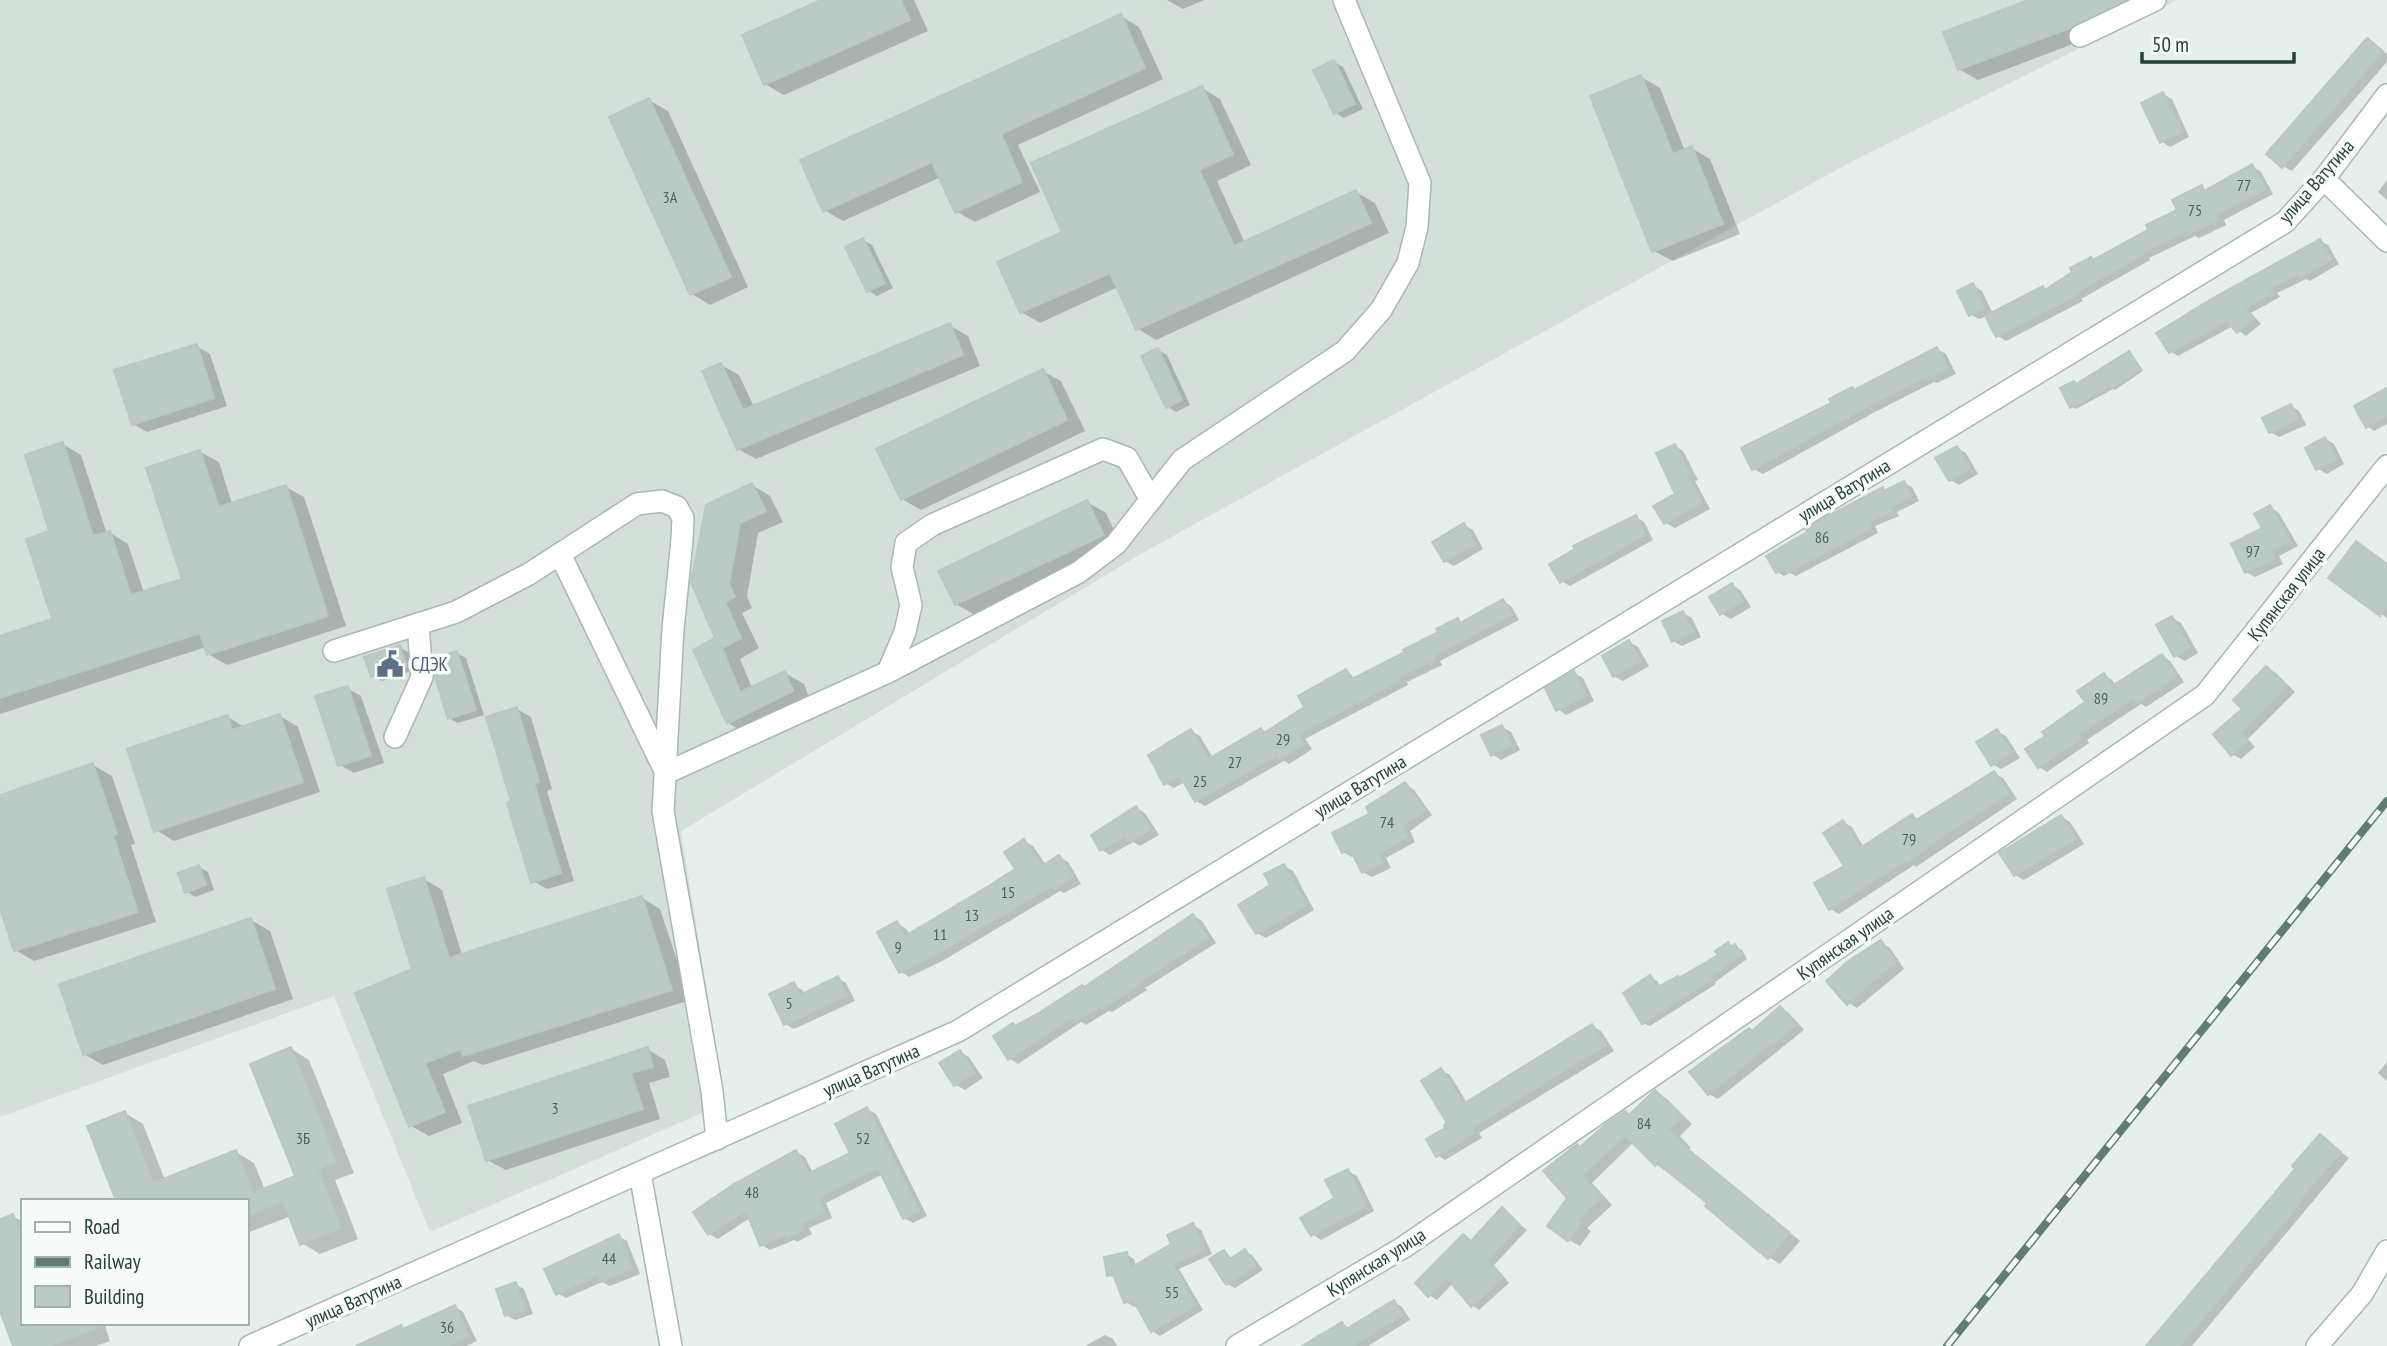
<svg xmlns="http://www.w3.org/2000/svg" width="2387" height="1346" viewBox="0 0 2387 1346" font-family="'PT Sans Narrow',sans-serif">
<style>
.built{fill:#d4dfda}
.shadow{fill:#0003}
.building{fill:#bbcac4;stroke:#b8c9c2;stroke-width:2}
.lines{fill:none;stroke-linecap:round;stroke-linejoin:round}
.minor-casing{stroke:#a8b8b2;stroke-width:24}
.minor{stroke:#fff;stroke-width:21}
.rail-casing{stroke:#5f7d75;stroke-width:8}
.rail{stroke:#f7fbf9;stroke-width:5;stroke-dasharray:16;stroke-linecap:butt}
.labels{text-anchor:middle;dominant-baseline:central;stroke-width:7;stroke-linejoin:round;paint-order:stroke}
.number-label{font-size:16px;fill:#4a645c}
.street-label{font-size:19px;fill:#24423a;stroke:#f7fbf9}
.service-label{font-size:19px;fill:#4e5e75;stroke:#f7fbf9;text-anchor:start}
</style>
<rect width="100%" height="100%" fill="#e6efeb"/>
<polygon class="built" points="0,0 2177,0 1853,161 1146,551 681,831 725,1103 430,1232 334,996 0,1117"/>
<g class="shadow">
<polygon points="825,0 914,0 928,31 784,95 765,84"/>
<polygon points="1167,0 1204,0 1183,9"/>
<polygon points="2034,0 2165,0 2089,38 1978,80 1959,69"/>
<polygon points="1121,16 1139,27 1163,79 1018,145 1040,192 975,222 956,211 941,177 843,221 824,210"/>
<polygon points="2368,40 2387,54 2387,62 2292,171 2283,166"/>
<polygon points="1334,62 1343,67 1363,109 1344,118 1335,113"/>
<polygon points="1641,77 1660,88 1685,151 1691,148 1710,159 1740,234 1673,261 1654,251"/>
<polygon points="1202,88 1220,99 1251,165 1217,181 1245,243 1356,192 1375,203 1389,233 1156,340 1138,329 1118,287 1040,323 1021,312 1065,233"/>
<polygon points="2163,94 2172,99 2189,137 2170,147 2161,141"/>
<polygon points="649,100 668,111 748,287 710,305 692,294"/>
<polygon points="2252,166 2261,172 2273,194 2224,220 2226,225 2199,238 2195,236 2149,258 2150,260 2081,299 2083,301 2006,341 1998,336 1987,316 1979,319 1970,314 1973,285 1982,291 1993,314 2042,288 2047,290 2094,261 2150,231 2179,210 2202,187 2208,191"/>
<polygon points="2387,180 2387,200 2378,192"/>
<polygon points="863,240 872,245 893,288 877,296 868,290"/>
<polygon points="2320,241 2328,245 2339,264 2310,281 2306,279 2277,293 2280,297 2251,313 2261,324 2246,336 2233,326 2178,356 2170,351"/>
<polygon points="949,325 968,336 980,366 756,459 738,449 721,365 739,375 754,407"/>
<polygon points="196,346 210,354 227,406 147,432 133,424"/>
<polygon points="1937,349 1946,354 1956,374 1937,383 1934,382 1873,413 1763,474 1754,469 1743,449"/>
<polygon points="1158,350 1167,355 1190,405 1176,412 1167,406"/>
<polygon points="2129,353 2143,371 2115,390 2113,389 2076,409 2072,407 2074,383 2078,385"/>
<polygon points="1042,371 1061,381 1085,431 921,510 902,499"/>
<polygon points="2387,390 2387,424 2374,431 2367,426"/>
<polygon points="2291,406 2299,411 2306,425 2279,437 2270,432"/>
<polygon points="2325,439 2334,444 2344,464 2327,474 2318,469"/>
<polygon points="63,444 81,455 107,534 110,533 128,544 144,593 184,580 200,452 219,462 232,504 286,487 304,497 346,626 227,665 208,654 206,647 0,714 0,637 54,620 52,532"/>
<polygon points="1675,446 1683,451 1698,480 1695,481 1710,509 1675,528 1666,523 1677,495"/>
<polygon points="1957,448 1966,453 1978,474 1959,485 1950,480"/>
<polygon points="1904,483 1912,487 1919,501 1897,512 1899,516 1875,526 1878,533 1796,576 1790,573 1784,576 1777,572 1883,489 1887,491"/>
<polygon points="752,485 770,496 783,522 758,533 747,596 752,608 742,613 759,648 740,659 752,688 785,673 804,684 811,702 747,734 728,723 717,638 693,582"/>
<polygon points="1087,502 1106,513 1121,545 975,615 956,604"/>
<polygon points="2270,507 2279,513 2298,546 2279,556 2283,564 2255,577 2246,572 2264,529"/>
<polygon points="1636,517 1644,522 1653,540 1570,586 1561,581"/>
<polygon points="1464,525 1473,530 1483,549 1454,566 1445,561"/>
<polygon points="2356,543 2387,564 2387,618 2331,578"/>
<polygon points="1733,585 1741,591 1751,607 1731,619 1722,614"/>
<polygon points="1503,601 1511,606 1519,620 1440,661 1442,665 1407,682 1408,685 1305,739 1312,749 1289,764 1284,761 1205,806 1196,801 1185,782 1174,788 1165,783 1191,731 1200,736 1213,758 1261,730 1267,733 1306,708 1346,671 1356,679 1441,633 1458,620 1463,623"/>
<polygon points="1683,613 1692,618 1701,637 1682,646 1673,641"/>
<polygon points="2172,618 2181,623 2198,653 2185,661 2176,656"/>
<polygon points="1629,642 1638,647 1649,666 1623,681 1614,676"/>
<polygon points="399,647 408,652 414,670 382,681 373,676"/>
<polygon points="457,653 466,658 484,715 458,723 449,718"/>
<polygon points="2162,656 2170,661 2184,682 2146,707 2141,704 2087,740 2089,743 2047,772 2039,767 2048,736 2087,703 2104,675 2112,680 2116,686"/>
<polygon points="2267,668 2276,673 2295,692 2248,739 2255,747 2241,759 2232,754 2245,709"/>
<polygon points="1574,673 1583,678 1594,701 1566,715 1558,709"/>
<polygon points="347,688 361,696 384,763 354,773 340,765"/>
<polygon points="517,709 531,717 552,789 547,791 574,881 547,889 533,881 513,803"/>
<polygon points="280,716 298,727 320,792 174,841 156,830 228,717 246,728"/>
<polygon points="1502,727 1511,732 1520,750 1501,760 1492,754"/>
<polygon points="1997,731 2006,736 2020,758 2001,769 1992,764"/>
<polygon points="93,765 112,776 135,844 131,845 156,922 34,961 15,950 0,902 0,797"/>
<polygon points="1994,773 2003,778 2017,799 1916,867 1914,865 1839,914 1830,909 1846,866 1843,822 1852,827 1864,848 1912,816 1920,820"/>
<polygon points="1405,784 1414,790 1432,815 1410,831 1415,842 1386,858 1391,868 1372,877 1363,872 1355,856 1352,857 1343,852 1372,814"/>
<polygon points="1136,808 1145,813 1159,835 1140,846 1133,842 1110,855 1102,850"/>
<polygon points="2061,817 2070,822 2084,844 2024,880 2015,875"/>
<polygon points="1024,841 1033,846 1046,865 1059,857 1068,862 1081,884 1064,893 1060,891 944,960 909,977 901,972 897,923 906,929 910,935 1017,870"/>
<polygon points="1284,866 1293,871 1314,910 1266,938 1257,933 1273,886"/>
<polygon points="199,867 208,872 214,890 195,897 187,891"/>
<polygon points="424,879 442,890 462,955 642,898 660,909 690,1000 483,1065 474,1061 443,1074 462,1123 429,1136 411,1126 415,970"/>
<polygon points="1194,916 1202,921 1216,943 1145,988 1147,990 1112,1012 1109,1011 1086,1025 1081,1022 1018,1064 1009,1058 1013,1025 1017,1027 1085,988"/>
<polygon points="251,920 270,931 293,999 103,1065 84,1054"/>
<polygon points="1881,942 1890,948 1904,969 1857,1008 1849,1003"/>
<polygon points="1728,944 1742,950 1747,959 1715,982 1716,984 1650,1026 1643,1023 1650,977 1657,981 1661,988 1680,979 1720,955"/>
<polygon points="837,978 846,983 855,1001 794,1029 785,1024 793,985 802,990 805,994"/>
<polygon points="1780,1008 1789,1013 1804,1030 1718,1099 1709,1094 1753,1032"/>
<polygon points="1592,1026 1601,1031 1614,1051 1479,1133 1482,1138 1445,1160 1437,1155 1450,1123 1441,1070 1450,1075 1467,1103"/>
<polygon points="291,1049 309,1060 354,1173 335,1180 358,1239 320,1254 302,1243 291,1216 247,1233 247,1201 118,1201 125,1113 143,1124 165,1180 236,1152 254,1163 265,1190 297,1177"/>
<polygon points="647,1049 665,1060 670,1077 649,1083 660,1119 506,1170 487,1160"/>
<polygon points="960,1052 969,1057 983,1078 965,1090 956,1085 942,1064"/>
<polygon points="2387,1062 2387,1081 2378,1073"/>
<polygon points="1655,1092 1667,1099 1692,1124 1680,1136 1691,1148 1689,1149 1800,1241 1780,1264 1769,1257 1710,1203 1656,1164 1634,1142 1592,1183 1612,1205 1587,1228 1591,1231 1580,1246 1569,1240 1569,1198 1581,1148 1630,1116"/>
<polygon points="867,1109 876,1114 927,1216 913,1223 904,1218 883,1174 826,1203 832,1218 809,1228 812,1234 797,1242 794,1240 770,1250 762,1245 750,1218 718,1239 709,1234 796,1152 805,1157 813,1173 852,1154"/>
<polygon points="2320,1136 2349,1158 2192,1346 2158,1346 2298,1169"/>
<polygon points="1348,1171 1357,1176 1374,1211 1321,1240 1312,1234 1337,1198"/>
<polygon points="1502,1210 1527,1230 1494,1265 1509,1283 1479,1310 1472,1305 1453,1283 1437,1300 1429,1295 1463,1236 1472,1242"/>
<polygon points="12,1216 23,1222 23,1323 104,1323 110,1341 96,1346 14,1346 0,1306 0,1221"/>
<polygon points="1193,1225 1201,1230 1212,1254 1179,1269 1203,1310 1160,1336 1152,1331 1138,1305 1134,1307 1126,1302 1117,1279 1109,1275 1126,1254 1134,1259 1136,1267 1173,1244"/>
<polygon points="618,1236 627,1241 640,1274 610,1286 602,1282 566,1298 557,1293"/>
<polygon points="1245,1251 1252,1255 1263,1270 1235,1288 1227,1284 1224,1252 1233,1259"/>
<polygon points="515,1284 524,1289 533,1314 515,1320 506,1315"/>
<polygon points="1394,1302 1402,1307 1410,1320 1368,1346 1306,1346 1342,1324 1350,1328"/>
<polygon points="455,1307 463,1312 477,1341 466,1346 354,1346 363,1344 401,1327 406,1330"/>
<polygon points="1105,1335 1113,1339 1117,1346 1085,1346"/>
</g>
<g class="building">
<polygon points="821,0 901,0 910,20 764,85 742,35"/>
<polygon points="2029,0 2125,0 2070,28 1958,70 1943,32"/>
<polygon points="1121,14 1145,68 1001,134 1022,182 955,213 932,162 823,212 800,160"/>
<polygon points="2367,38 2383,51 2282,168 2266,154"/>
<polygon points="1334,60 1355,104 1334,114 1313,70"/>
<polygon points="1641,75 1673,154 1692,146 1723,224 1652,252 1590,96"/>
<polygon points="1202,86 1233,154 1199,170 1234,246 1356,190 1371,223 1136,330 1110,273 1020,313 997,262 1062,232 1031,163"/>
<polygon points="2163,92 2182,132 2160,143 2141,103"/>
<polygon points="649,98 731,277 690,295 609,117"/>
<polygon points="2252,164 2266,189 2216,215 2219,220 2189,234 2187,231 2142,253 2143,255 2074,294 2075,296 1996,337 1985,316 2043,286 2045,290 2072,272 2070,268 2091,257 2093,260 2148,230 2146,225 2177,210 2172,200 2202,185 2204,191"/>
<polygon points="863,238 885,283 867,292 845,247"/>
<polygon points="2320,239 2332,259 2300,278 2299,274 2271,288 2273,293 2245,308 2254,319 2237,333 2227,321 2169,353 2156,333 2213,298"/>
<polygon points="1973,283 1984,308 1969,316 1957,291"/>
<polygon points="950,323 963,355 737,450 702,371 721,363 743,410"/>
<polygon points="197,344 214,398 132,425 114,370"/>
<polygon points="1937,347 1948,369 1926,379 1925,377 1863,409 1752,470 1741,448 1831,403 1829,399 1852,387 1854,390"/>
<polygon points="1158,348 1182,400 1166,408 1141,356"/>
<polygon points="2129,351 2141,369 2110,389 2109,387 2070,408 2060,388 2074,381 2076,384"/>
<polygon points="1043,369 1067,420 901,500 876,449"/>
<polygon points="2387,388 2387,416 2366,428 2354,406"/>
<polygon points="2291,404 2298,420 2269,433 2262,418"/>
<polygon points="2325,437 2337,459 2316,470 2305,448"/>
<polygon points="63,442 93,536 110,531 131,595 182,579 146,468 200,450 219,507 286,485 328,616 207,655 200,633 0,698 0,636 52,619 26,539 49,531 25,455"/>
<polygon points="1675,444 1690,475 1688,476 1702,503 1664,524 1653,506 1675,494 1656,453"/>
<polygon points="1957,446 1970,469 1949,481 1935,458"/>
<polygon points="1904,481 1912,496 1891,507 1893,512 1868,522 1872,528 1787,573 1784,568 1776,573 1766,556 1807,532 1806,529 1826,517 1883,487 1884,491"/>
<polygon points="752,483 766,511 740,523 729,584 735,597 725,602 741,638 722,648 740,692 785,671 793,691 727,724 693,650 715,638 691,582 706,505"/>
<polygon points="1087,500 1104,535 955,605 938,571"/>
<polygon points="2270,505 2290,541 2271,551 2275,559 2245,573 2231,544 2262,528 2254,514"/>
<polygon points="1636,515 1645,535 1560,583 1549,564 1575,549 1573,546"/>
<polygon points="1464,523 1476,544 1444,562 1432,542"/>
<polygon points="2356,541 2387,564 2387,607 2380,616 2328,578"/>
<polygon points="1732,583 1743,601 1720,615 1709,597"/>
<polygon points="1503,599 1512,615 1433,656 1435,660 1399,677 1401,680 1298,734 1304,744 1279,760 1276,756 1195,802 1180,776 1164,785 1148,755 1191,729 1208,759 1261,728 1264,733 1304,707 1298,696 1346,669 1352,679 1405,652 1403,650 1438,632 1436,629 1458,618 1460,623"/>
<polygon points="1683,611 1693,632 1672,642 1662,621"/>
<polygon points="2172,616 2190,648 2174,657 2156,625"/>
<polygon points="1629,640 1641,661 1613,677 1602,656"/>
<polygon points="400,645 406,665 371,677 364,657"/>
<polygon points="457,651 476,710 448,719 435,677 434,658"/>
<polygon points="2162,654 2177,676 2136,704 2133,699 2079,734 2082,738 2038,768 2025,749 2045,736 2042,732 2085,702 2077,691 2104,673 2112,686"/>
<polygon points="2266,666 2287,686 2240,733 2248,741 2231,756 2213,734 2242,709 2233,700"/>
<polygon points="1574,671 1586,696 1556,711 1545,688"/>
<polygon points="348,686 371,756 338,766 315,696"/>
<polygon points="517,707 539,782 534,783 561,873 531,883 507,803 511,801 486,717"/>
<polygon points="280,714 303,782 154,832 127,749 228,715 232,730"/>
<polygon points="1502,725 1512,745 1491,756 1481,735"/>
<polygon points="1997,729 2012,752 1991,766 1976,742"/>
<polygon points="93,763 117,834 113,835 138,912 14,951 0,908 0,795"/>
<polygon points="1994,771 2009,794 1943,836 1907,863 1905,861 1829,910 1814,883 1844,866 1823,833 1843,820 1860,848 1912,814 1916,820"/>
<polygon points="1405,782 1425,810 1402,826 1408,837 1378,853 1383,863 1362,873 1350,849 1342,853 1332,833 1369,814 1366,807"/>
<polygon points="1136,806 1151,829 1130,843 1126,836 1100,851 1091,835"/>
<polygon points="2061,815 2076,839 2014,876 1999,853"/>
<polygon points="1024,839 1042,866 1059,855 1073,878 1054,889 1052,886 935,955 899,973 877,932 897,921 905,936 990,885 1015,869 1004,852"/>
<polygon points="1284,864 1307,905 1256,934 1238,905 1270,885 1264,874"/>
<polygon points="199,865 206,885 185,893 178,873"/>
<polygon points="424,877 449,958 642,896 672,990 463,1056 461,1049 425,1063 445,1112 409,1127 355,993 412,969 387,889"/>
<polygon points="1193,914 1208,938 1138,983 1139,985 1102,1009 1101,1006 1076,1021 1073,1017 1008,1060 993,1036 1013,1023 1015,1026 1039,1013 1082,985 1084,987"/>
<polygon points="251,918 275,989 83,1055 59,984"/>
<polygon points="1881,940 1896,964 1883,972 1847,1005 1826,981 1847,962"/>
<polygon points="1728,942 1731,947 1735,944 1742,955 1709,978 1711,980 1642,1024 1623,993 1650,975 1658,987 1678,976 1679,978 1718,955 1715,951"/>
<polygon points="838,976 847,996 784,1025 769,994 794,982 800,995"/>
<polygon points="1780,1006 1796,1024 1770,1047 1769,1045 1708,1095 1689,1072 1749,1028 1752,1031"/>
<polygon points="1592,1024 1606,1045 1472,1128 1474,1133 1436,1157 1426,1139 1445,1128 1444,1125 1447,1123 1421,1081 1441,1068 1463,1104"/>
<polygon points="291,1047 336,1162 318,1169 341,1228 300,1245 283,1201 247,1216 247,1201 116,1201 87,1126 125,1111 153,1183 236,1150 253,1193 295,1176 250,1064"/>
<polygon points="648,1047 653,1067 631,1073 643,1109 486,1161 468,1106"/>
<polygon points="960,1050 975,1073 954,1086 939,1063"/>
<polygon points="1655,1090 1682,1117 1669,1129 1680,1140 1679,1142 1790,1233 1768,1259 1705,1206 1707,1203 1657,1163 1655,1166 1625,1135 1582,1176 1602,1197 1577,1220 1581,1223 1568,1241 1547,1226 1567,1198 1543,1171 1577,1144 1580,1147 1606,1124 1625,1111 1629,1115"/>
<polygon points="867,1107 919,1211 903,1219 878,1168 818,1198 825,1213 801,1223 804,1230 787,1238 786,1235 760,1246 746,1211 708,1235 693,1212 734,1184 796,1150 809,1173 850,1153 835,1124"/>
<polygon points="2320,1134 2341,1152 2299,1200 2301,1202 2180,1346 2146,1346 2295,1169 2292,1166"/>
<polygon points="1348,1169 1366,1206 1311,1236 1300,1218 1334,1198 1325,1180"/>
<polygon points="1502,1207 1520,1225 1487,1260 1503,1278 1471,1307 1447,1278 1428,1297 1415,1283 1463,1234 1471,1241"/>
<polygon points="13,1214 23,1242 23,1323 106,1323 106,1325 49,1346 13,1346 0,1311 0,1219"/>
<polygon points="1193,1223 1205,1250 1173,1264 1196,1305 1151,1332 1133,1300 1124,1303 1113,1275 1107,1276 1104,1257 1127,1252 1130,1268 1171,1244 1167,1235"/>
<polygon points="619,1234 632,1269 600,1282 597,1275 556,1295 544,1269"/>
<polygon points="1245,1249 1256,1266 1226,1285 1209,1259 1224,1250 1230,1259"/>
<polygon points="516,1282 525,1310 505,1316 496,1289"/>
<polygon points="1394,1300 1403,1315 1355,1344 1356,1346 1302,1346 1342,1322 1346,1329"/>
<polygon points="455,1305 469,1336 447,1346 356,1346 401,1325 403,1329"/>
</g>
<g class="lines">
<defs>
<g id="minor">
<polyline points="2080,36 2155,0"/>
<polyline points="2324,179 2387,241"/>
<polyline points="560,554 666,773 888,672 1079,572 1116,544 1182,460 1345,351 1381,310 1408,263 1417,227 1420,183 1344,0"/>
<polyline points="334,651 456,612 529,574 637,504 662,501 677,507 683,518 682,540 673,629 663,811 712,1091 717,1139"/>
<polyline points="888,672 905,632 911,605 902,567 906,543 932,525 1103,449 1127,458 1151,500"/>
<polyline points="395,737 422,677 418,624"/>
<polyline points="640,1173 671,1346"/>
<polyline points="250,1346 958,1031 2285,222 2324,179 2387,95"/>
<polyline points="1237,1346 1404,1247 2205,695 2387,466"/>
<polyline points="2317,1346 2362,1294 2387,1251"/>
</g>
</defs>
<use href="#minor" class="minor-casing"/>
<use href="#minor" class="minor"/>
<defs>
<polyline id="rail" points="1947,1346 2387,801"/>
</defs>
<use href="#rail" class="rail-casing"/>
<use href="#rail" class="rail"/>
</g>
<defs>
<symbol id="civic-bare" viewBox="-9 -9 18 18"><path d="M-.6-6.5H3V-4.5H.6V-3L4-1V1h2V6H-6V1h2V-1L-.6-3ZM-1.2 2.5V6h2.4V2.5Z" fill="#5c6f8a" stroke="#f7fbf9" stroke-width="2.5" paint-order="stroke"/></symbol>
</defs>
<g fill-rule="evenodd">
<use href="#civic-bare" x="371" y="645" width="38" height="38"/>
</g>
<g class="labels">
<g class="number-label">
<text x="2244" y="185">77</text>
<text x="670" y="197">3А</text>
<text x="2195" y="210">75</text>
<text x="1822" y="537">86</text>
<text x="2253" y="551">97</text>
<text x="2101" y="698">89</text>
<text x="1283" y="739">29</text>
<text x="1235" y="762">27</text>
<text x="1200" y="781">25</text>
<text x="1387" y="822">74</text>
<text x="1909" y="839">79</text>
<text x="1008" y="892">15</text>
<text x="972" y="915">13</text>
<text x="940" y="934">11</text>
<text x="898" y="947">9</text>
<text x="789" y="1003">5</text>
<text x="555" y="1108">3</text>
<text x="1644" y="1123">84</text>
<text x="303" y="1138">3Б</text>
<text x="863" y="1138">52</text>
<text x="752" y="1192">48</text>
<text x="609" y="1258">44</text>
<text x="1172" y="1292">55</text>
<text x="447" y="1327">36</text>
</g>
<g class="street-label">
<text transform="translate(2316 181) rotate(-49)">улица Ватутина</text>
<text transform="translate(1844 490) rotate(-31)">улица Ватутина</text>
<text transform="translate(2286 594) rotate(-52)">Купянская улица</text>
<text transform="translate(1360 786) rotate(-31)">улица Ватутина</text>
<text transform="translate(1845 943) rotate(-35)">Купянская улица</text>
<text transform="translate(871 1070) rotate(-24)">улица Ватутина</text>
<text transform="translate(1376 1262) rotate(-32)">Купянская улица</text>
<text transform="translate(353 1301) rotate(-24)">улица Ватутина</text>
</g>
<g class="service-label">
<text x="411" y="664">СДЭК</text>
</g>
</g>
<rect x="21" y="1199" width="228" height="126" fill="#f7fbf9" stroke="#a3b1ad" stroke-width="2"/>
<rect x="35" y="1222" width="35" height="10" fill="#ffffff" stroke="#a3b1ad" stroke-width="2"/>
<text x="84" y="1234" font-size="21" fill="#24423a">Road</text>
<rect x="35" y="1257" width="35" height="10" fill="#5f7d75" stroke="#a3b1ad" stroke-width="2"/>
<text x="84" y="1269" font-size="21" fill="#24423a">Railway</text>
<rect x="35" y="1286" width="35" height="21" fill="#bbcac4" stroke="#a3b1ad" stroke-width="2"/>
<text x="84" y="1304" font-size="21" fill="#24423a">Building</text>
<path d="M2142 52v10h152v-10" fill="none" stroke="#24423a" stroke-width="3.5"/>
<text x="2152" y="52" font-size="21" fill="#24423a" stroke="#f7fbf9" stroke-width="5" paint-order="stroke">50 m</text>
</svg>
